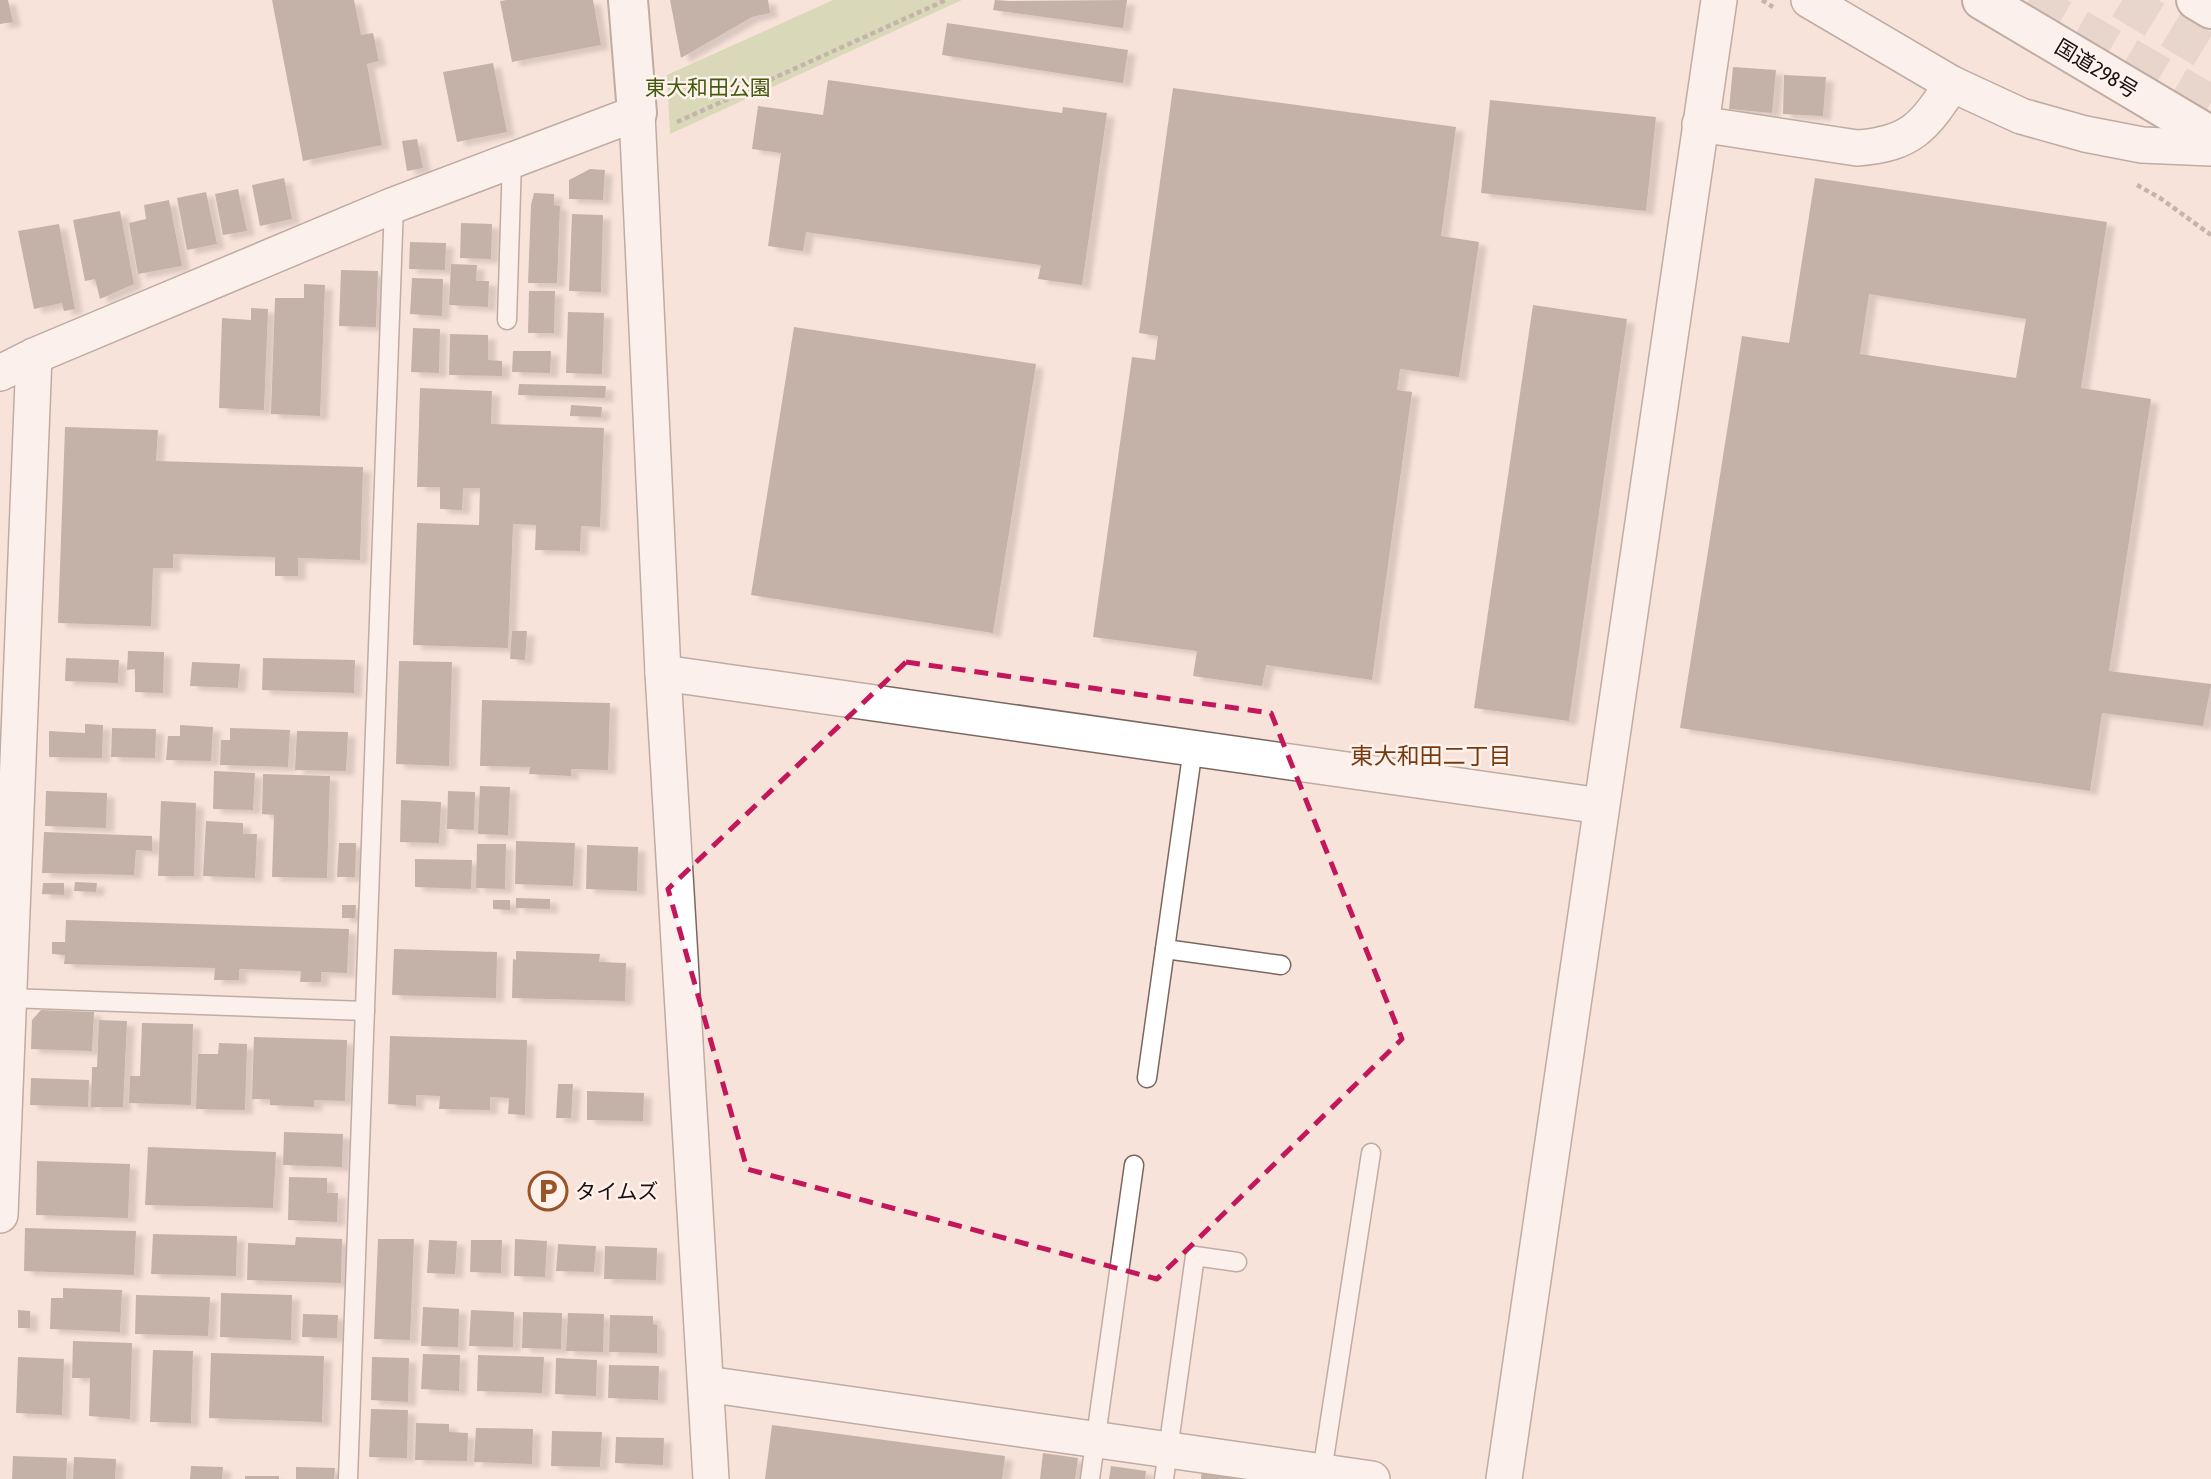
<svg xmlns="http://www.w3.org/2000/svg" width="2211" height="1479" viewBox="0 0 2211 1479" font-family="'Asap Condensed','Noto Sans JP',sans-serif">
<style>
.green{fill:#b4cc90}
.building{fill:#85766a;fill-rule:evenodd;filter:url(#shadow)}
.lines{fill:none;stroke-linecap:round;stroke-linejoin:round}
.highway-tunnel{stroke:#d6c4bb;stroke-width:38;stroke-dasharray:38 19;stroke-linecap:butt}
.lane-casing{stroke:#7a6860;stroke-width:21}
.street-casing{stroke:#7a6860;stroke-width:38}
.secondary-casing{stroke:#7a6860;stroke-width:42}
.highway-casing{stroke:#7a6860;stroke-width:42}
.path{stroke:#887a74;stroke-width:4.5;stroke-dasharray:5 3.5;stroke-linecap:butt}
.lane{stroke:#fff;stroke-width:18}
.street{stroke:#fff;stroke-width:35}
.secondary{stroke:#fff;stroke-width:38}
.highway{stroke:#fff;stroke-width:38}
.marked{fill:none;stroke:#c2185b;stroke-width:5;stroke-dasharray:14 9;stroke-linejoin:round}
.labels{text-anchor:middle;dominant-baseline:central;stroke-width:5;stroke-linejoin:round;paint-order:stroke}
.street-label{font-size:21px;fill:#18110e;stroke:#fff2ed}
.park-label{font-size:21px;fill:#435a0f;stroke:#fff2ed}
.poi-label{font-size:21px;fill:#18110e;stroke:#fff2ed;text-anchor:start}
.neighbourhood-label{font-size:23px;fill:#773a0f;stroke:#fff2ed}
</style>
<defs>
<filter id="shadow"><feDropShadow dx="8" dy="4.5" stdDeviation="2" flood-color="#0004"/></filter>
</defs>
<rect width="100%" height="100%" fill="#f8e3da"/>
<polygon class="green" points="833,0 962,0 670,134 667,75"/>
<g class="building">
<polygon points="0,0 8,0 13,22 0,24"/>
<polygon points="272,0 354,0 361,35 373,33 379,61 367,64 382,145 303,161"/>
<polygon points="507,0 593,0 601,45 512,62 500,1"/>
<polygon points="670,0 768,0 770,13 752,17 681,58"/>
<polygon points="995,0 1009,1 1127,0 1123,28 993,10"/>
<polygon points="947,23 1128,50 1123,83 942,55"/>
<polygon points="493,63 507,132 457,142 443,72"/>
<polygon points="1733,67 1776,70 1772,113 1729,109"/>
<polygon points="1784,75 1826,77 1823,116 1783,114"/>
<polygon points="828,80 1062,113 1063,107 1107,113 1082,285 1038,279 1041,265 806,232 803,251 768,246 781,153 752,149 758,106 823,115"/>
<polygon points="1173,88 1456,127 1441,236 1479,242 1459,377 1400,369 1397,390 1412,392 1372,680 1266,665 1262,686 1193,676 1197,651 1093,637 1132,357 1155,360 1158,336 1139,333"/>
<polygon points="1490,100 1656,117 1646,211 1481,193"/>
<polygon points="417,139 423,168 407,171 402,141"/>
<polygon points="590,169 605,170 603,200 569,199 569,180"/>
<polygon points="284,178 292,219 260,226 252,185"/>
<path d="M 1815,178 L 2107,222 L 2081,388 L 2151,399 L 2109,671 L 2211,684 L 2211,686 L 2203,726 L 2102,713 L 2090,791 L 1680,728 L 1742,336 L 1789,343 ZM 1869,294 L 2026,319 L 2016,378 L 1860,354 Z"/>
<polygon points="238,189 247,231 223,235 215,194"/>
<polygon points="206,192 217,244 187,250 177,198"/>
<polygon points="534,193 554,194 554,205 560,206 557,283 528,283 531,205"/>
<polygon points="169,200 182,266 138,274 129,223 146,219 144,205"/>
<polygon points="120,211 134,284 100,299 95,279 85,281 73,220"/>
<polygon points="572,214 603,215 601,292 569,291"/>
<polygon points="461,223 492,224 491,259 460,258"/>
<polygon points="59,224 75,309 64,311 62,303 34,309 18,231"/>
<polygon points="410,242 446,243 445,270 409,269"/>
<polygon points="451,264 477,265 476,281 489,281 488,307 449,305"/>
<polygon points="341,270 378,271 376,327 339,326"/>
<polygon points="412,278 443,279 442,316 410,314"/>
<polygon points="304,284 325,285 320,416 271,414 275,298 304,298"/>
<polygon points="529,291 555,291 554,333 528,333"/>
<polygon points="1533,305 1627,319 1569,721 1474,708"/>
<polygon points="251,308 268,309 264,410 219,408 222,318 251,320"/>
<polygon points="568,312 604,313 602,374 566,373"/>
<polygon points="794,327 1036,364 993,633 751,595"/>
<polygon points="413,328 440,329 439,373 411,372"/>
<polygon points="450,334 488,335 488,360 502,361 502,376 449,375"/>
<polygon points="513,351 551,351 550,373 512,372"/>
<polygon points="519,384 606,386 605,398 518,395"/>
<polygon points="420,388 492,391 491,424 604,428 600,527 581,526 580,551 535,550 536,525 513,524 508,648 413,645 417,523 479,525 480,488 463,488 462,510 440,509 440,487 417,487"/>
<polygon points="571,405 602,407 601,417 570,416"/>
<polygon points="65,427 158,430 156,461 363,467 360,560 298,558 298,576 275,576 275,557 173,554 173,568 153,568 151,626 58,623"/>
<polygon points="512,631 527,631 525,660 510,659"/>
<polygon points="128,651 164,652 163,693 135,692 135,669 127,670"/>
<polygon points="66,658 119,660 118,683 65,681"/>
<polygon points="263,658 355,660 354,693 262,690"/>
<polygon points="399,661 452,662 449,766 396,764"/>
<polygon points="192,662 240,664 238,688 190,686"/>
<polygon points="482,700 610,703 608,770 571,769 571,776 529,774 530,767 480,766"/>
<polygon points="85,724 103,725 102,758 49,757 49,731 85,733"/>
<polygon points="180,725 213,727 211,761 166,760 168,736 180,736"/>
<polygon points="112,728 156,729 155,758 111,757"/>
<polygon points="230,728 290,730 288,767 220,765 221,740 230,740"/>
<polygon points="297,731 348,732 346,771 295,770"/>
<polygon points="214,771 255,773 253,810 213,809"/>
<polygon points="263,774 330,776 327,878 272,877 274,815 262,814"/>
<polygon points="480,786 510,787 508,835 478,834"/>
<polygon points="46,791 107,793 106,828 45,826"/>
<polygon points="448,791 475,792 474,830 447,829"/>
<polygon points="401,800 441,802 439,843 400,842"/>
<polygon points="161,801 196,803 194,876 158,876"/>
<polygon points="206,821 243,823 243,834 257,834 255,878 203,876"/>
<polygon points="44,832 152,836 152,851 136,850 134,875 42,873"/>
<polygon points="516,841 575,843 573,886 515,884"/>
<polygon points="339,843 356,843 355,877 337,877"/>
<polygon points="477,844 506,844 505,889 476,888"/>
<polygon points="587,845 638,847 637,891 586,889"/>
<polygon points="415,859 472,860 471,889 415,887"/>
<polygon points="75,882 97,883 96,892 74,891"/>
<polygon points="43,883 64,883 64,895 42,894"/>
<polygon points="516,898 550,899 550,909 516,908"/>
<polygon points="493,900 510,900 510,910 493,909"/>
<polygon points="342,905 356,905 355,918 342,918"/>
<polygon points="66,920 349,929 347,973 321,972 321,982 300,982 301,971 239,969 239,980 214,980 215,968 64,964 65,955 52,954 52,942 65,942"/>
<polygon points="394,949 497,952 496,998 392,995"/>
<polygon points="516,951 600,954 599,962 626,963 625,1001 512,998 513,959 516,960"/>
<polygon points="41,1010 94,1012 92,1051 31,1049 32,1020"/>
<polygon points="99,1020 127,1021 123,1107 91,1107 92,1067 97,1067"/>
<polygon points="142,1023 193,1024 191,1105 129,1103 130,1076 140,1076"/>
<polygon points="390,1036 527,1040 525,1115 508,1114 509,1098 490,1097 490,1110 439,1109 440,1096 416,1095 416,1106 388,1104"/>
<polygon points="254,1037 347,1040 345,1101 314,1100 314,1107 270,1105 270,1099 252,1099"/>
<polygon points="219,1043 247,1044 245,1110 196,1109 198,1054 218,1054"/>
<polygon points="31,1078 89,1080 88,1107 30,1105"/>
<polygon points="558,1084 573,1084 571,1118 556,1118"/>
<polygon points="587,1091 644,1093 643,1121 587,1120"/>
<polygon points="284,1132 343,1134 342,1167 283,1165"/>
<polygon points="148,1147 276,1152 273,1208 145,1205"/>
<polygon points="37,1161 130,1164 128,1218 36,1215"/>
<polygon points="289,1177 327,1178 327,1193 338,1193 337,1222 288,1220"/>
<polygon points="25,1228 136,1231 134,1275 24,1271"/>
<polygon points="153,1234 237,1236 236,1276 151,1274"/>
<polygon points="296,1237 342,1239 341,1283 247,1280 248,1243 295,1245"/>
<polygon points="378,1239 414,1239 410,1340 374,1339"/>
<polygon points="515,1239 547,1241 545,1277 514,1276"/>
<polygon points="429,1240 457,1241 455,1274 427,1273"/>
<polygon points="471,1240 502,1240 501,1273 470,1272"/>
<polygon points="558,1244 596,1246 594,1272 556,1271"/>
<polygon points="605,1246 657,1248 656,1280 604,1279"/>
<polygon points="63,1288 122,1290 120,1332 50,1329 51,1298 63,1298"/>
<polygon points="221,1293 292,1295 291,1340 220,1337"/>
<polygon points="136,1295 210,1297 208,1336 135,1334"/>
<polygon points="423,1307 459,1309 458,1347 421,1346"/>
<polygon points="18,1310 30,1311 30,1328 18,1328"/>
<polygon points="471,1310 514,1312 513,1347 469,1346"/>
<polygon points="523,1312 562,1313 561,1349 522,1348"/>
<polygon points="568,1313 604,1314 603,1352 566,1351"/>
<polygon points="303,1314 338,1315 337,1338 302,1337"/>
<polygon points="610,1315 653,1316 653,1324 657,1325 657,1353 609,1352"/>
<polygon points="73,1341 132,1343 130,1419 89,1416 90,1378 72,1378"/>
<polygon points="153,1350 193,1351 191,1423 150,1422"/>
<polygon points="211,1353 324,1356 322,1422 209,1418"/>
<polygon points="423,1354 460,1355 459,1391 421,1389"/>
<polygon points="478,1355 544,1357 542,1393 477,1391"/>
<polygon points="18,1357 64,1359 62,1415 16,1413"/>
<polygon points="372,1357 409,1358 408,1402 371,1400"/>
<polygon points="556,1358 597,1360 596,1396 555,1394"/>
<polygon points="609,1365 659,1366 658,1400 608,1398"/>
<polygon points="371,1409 408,1410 407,1458 369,1457"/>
<polygon points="416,1423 449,1424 449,1432 468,1433 467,1461 415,1460"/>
<polygon points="772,1425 1005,1456 1002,1479 765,1479"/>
<polygon points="476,1428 533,1429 532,1464 474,1462"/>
<polygon points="552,1431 602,1432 600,1467 551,1466"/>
<polygon points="616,1437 664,1438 663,1465 615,1463"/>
<polygon points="1043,1453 1078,1458 1075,1479 1040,1479"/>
<polygon points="13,1456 67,1458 66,1479 12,1479"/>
<polygon points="74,1457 116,1459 115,1479 73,1479"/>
<polygon points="191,1466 223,1467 222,1479 190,1479"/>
<polygon points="1111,1466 1146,1471 1145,1479 1109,1479"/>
<polygon points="296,1467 335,1468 334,1479 296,1479"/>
<polygon points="1202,1467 1253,1479 1201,1479"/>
<rect x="245" y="1476" width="34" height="3"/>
</g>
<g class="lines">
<g class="highway-tunnel">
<polyline points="2029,0 2211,104"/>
<polyline points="2122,0 2211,54"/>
</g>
<defs>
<g id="lane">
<polyline points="507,320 512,160"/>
<polyline points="1165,949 1281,965"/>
<polyline points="9,998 365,1011"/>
<polyline points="1147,1078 1193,748"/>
<polyline points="1322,1472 1371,1153"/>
<polyline points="348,1479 394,205"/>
<polyline points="1090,1479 1134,1165"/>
<polyline points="1164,1479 1195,1256 1237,1262"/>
</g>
<g id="street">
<polyline points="1809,0 1952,84 2021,116 2085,134 2142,145 2211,148"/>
<path d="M 1700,124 L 1857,148 C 1911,144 1924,127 1952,84"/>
<polyline points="0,373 34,356 394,205 637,113 663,673 711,1479"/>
<polyline points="663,673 1601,806"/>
<polyline points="0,1215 34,356"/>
<polyline points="706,1384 1372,1479"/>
<polyline points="1504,1479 1719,0"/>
</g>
<polyline id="secondary" points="628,0 637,113"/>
<g id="highway">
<polyline points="1982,0 2211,136"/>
<polyline points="2196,0 2211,9"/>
</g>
</defs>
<use href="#lane" class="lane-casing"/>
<use href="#street" class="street-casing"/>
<use href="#secondary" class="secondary-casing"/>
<use href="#highway" class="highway-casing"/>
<g class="path">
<polyline points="1762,0 1773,7"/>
<polyline points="677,122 946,0"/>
<polyline points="2137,185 2160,198 2211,235"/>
</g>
<use href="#lane" class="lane"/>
<use href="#street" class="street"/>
<use href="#secondary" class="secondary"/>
<use href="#highway" class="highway"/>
</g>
<path d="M0 0H2211V1479H0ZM 906,662 L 1271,713 L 1402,1039 L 1157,1279 L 747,1169 L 668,889 Z" fill="#f8e3da" fill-opacity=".55" fill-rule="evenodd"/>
<path class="marked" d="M 906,662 L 1271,713 L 1402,1039 L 1157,1279 L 747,1169 L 668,889 Z"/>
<defs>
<symbol id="parking-ring" viewBox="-11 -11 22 22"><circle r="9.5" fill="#fff2ed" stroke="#9a5429" stroke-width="1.5"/><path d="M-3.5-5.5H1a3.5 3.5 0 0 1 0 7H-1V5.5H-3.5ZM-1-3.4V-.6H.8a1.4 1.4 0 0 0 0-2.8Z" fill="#9a5429"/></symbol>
</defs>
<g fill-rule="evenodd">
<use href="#parking-ring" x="526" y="1169" width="44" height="44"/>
</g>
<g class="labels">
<g class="street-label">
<text transform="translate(2097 68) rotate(31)">国道298号</text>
</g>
<g class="park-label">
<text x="708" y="87">東大和田公園</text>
</g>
<g class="poi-label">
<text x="575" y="1191">タイムズ</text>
</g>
<g class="neighbourhood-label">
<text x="1431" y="756">東大和田二丁目</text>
</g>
</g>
</svg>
